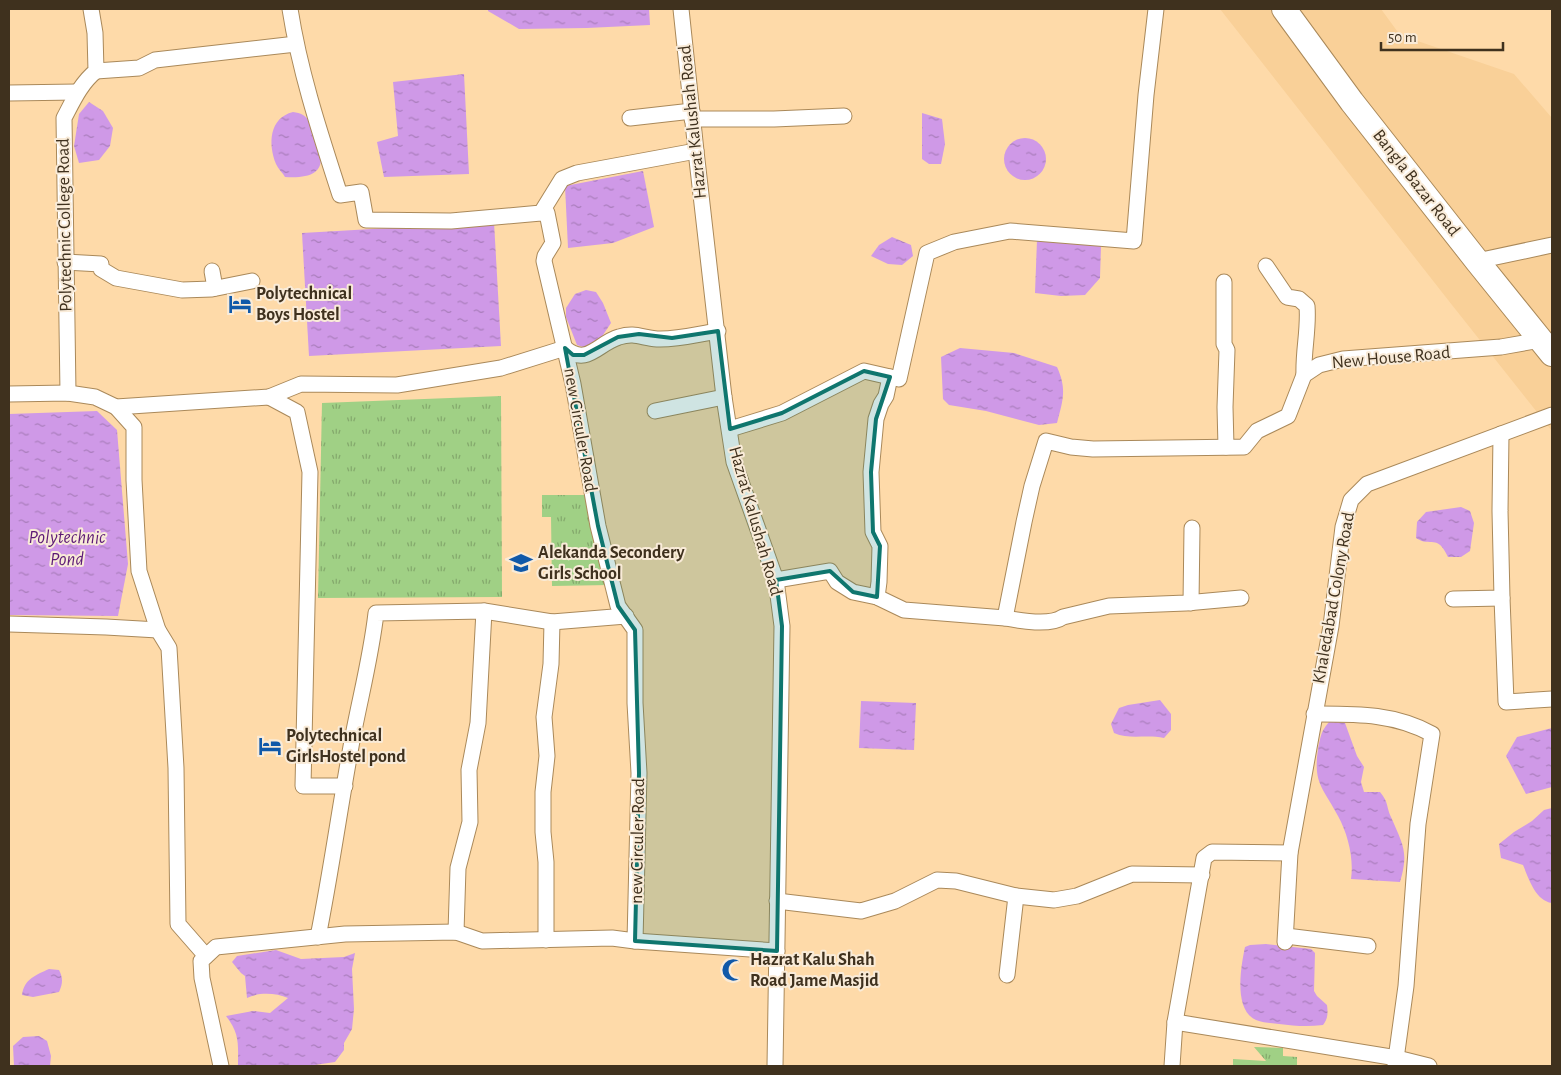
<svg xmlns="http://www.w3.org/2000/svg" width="1561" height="1075" viewBox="0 0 1561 1075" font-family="'Alegreya Sans',sans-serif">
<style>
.built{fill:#f9d098}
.grass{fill:url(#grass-tufts)}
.water{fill:url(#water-ripples)}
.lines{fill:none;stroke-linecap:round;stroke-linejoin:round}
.minor-casing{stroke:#aa895a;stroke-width:17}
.primary-casing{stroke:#aa895a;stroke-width:26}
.minor{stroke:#fff;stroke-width:15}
.primary{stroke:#fff;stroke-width:24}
.marked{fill:#0f766e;fill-opacity:0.2;stroke:#0f766e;stroke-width:4;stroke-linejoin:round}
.labels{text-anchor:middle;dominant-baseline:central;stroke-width:4;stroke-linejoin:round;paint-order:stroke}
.street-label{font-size:18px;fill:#3f311e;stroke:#f9ebd8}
.poi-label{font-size:18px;font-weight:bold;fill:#3f311e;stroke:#f9ebd8;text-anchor:start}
.water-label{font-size:19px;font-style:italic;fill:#5d1a76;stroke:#f9ebd8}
</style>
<defs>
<pattern id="grass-tufts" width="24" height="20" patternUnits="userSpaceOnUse" patternTransform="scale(1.25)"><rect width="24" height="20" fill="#a0d085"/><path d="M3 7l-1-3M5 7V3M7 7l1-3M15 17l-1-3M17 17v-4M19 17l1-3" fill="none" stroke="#84a96c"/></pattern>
<pattern id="water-ripples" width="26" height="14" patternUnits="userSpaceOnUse" patternTransform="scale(1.25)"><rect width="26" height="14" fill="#cf99e7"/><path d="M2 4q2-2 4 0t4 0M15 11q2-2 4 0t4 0" fill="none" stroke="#a97dbb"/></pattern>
</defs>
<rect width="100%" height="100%" fill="#fedaa9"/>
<polygon class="built" points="1220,9 1381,9 1400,35 1514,74 1552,118 1552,431 1452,305"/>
<g class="grass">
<polygon points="501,396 502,597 318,598 322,403"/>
<polygon points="542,495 590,495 610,585 552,586 551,517 542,517"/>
<polygon points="1254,1047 1283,1048 1283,1056 1297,1057 1297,1066 1233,1066 1233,1059 1266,1061"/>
</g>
<g class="water">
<polygon points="488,9 649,9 650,25 587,28 519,29 488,11"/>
<polygon points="464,74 469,174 384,177 377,142 398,136 393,82"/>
<polygon points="89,102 103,111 113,128 110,146 99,160 79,163 74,146 79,114"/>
<path d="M 293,112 C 301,113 305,115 310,122 C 322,153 335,180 285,177 C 283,173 278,169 276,164 C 268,144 269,118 293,112 Z"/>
<polygon points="922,113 942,119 945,144 941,164 929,164 922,159"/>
<circle cx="1025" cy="159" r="21"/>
<polygon points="643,171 654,227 613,243 568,248 565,186"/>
<polygon points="494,222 501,346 309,356 302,233"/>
<polygon points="892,237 911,245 913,256 902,265 888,264 871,256 879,245"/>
<polygon points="1037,240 1101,245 1100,278 1085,295 1061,296 1035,293"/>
<polygon points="586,290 596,292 603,303 611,323 597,344 586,348 577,345 566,317 566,308 575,294"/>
<path d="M 960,348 L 1014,353 L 1057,367 C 1067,389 1063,400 1057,423 L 1039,425 L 986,411 L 949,405 L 943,399 L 941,357 Z"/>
<polygon points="97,411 117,430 128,564 118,616 9,615 9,414"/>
<path d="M 1461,507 L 1470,511 L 1474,523 L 1470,551 L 1461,557 L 1448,557 C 1437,533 1431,548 1416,538 L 1417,522 L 1426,512 Z"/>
<path d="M 1160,700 L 1171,714 L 1171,730 L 1164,738 C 1147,734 1130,740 1114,733 L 1111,724 L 1119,708 L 1128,705 Z"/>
<polygon points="861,701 916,703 914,750 859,748"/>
<path d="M 1330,721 L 1345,723 L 1357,756 L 1364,767 L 1361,782 L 1364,792 L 1380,792 C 1389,803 1386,806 1391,817 C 1403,845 1409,852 1400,882 L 1351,879 C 1354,859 1348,834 1338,816 C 1323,787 1313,784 1318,749 C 1321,735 1321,731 1330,721 Z"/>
<polygon points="1552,728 1552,787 1526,794 1506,756 1517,737"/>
<path d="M 1552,808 L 1552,903 C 1535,900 1529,879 1523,865 L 1501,858 L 1499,844 L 1514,832 L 1532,821 L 1544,810 Z"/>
<path d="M 1266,944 L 1311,949 L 1315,953 L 1314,991 L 1317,996 L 1327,1005 C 1328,1013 1328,1019 1323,1025 C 1308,1027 1294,1026 1279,1024 C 1272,1023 1263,1023 1256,1020 C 1233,1010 1241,966 1245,947 L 1250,945 Z"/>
<path d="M 276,950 L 301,959 L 344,957 L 355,953 L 352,969 L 354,1009 L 352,1029 L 344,1043 L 344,1050 L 335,1062 L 308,1066 L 238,1066 C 238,1044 240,1034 226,1016 L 253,1011 L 270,1013 L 288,998 C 276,993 259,992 247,998 L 245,976 L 241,973 L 232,962 L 237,956 Z"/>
<path d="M 49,969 L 59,970 C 63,978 63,983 59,992 L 33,997 L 22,995 C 24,979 36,975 49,969 Z"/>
<polygon points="39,1036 47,1041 51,1056 50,1066 14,1066 13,1046 23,1037"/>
</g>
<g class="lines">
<defs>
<g id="minor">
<path d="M 290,9 C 300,73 320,133 340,195 L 361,192 L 366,220 L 451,221 L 541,213 L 562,179 L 577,173 L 696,151"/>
<polyline points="681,9 696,151 724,397 734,462 776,580 782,626 775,1066"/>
<polyline points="96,71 139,68 155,60 296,44"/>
<polyline points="9,93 77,92"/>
<polyline points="630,118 692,111"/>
<polyline points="692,119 774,119 844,116"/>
<polyline points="1477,261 1552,245"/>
<polyline points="65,262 101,264 101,269 116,278 182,290 212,289 252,281"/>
<path d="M 1266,266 L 1287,297 L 1299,299 L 1307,306 C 1309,329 1303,351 1304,375"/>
<polyline points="212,271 215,288"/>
<polyline points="1224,282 1224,344 1227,350 1225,407 1226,447"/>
<path d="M 68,393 L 64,118 C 73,101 81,83 96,71 L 95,33 L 91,9"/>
<path d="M 9,394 L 68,393 L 95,397 L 116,407 L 269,397 L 301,384 L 397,385 L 501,368 L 565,348 C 587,367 598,343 619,337 C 635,332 642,338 657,339 C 677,340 698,334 718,331"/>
<polyline points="269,397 297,412 310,472 303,786 345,786"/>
<polyline points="116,407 134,427 134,480 139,571 158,630 169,648 176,768 178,924 206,956"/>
<polyline points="655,411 724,397"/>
<polyline points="730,429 782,413 864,371 899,379 927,253 954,242 1010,231 1134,241 1146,95 1156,9"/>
<polyline points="776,580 830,571 837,582 853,592 877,597 904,610 1005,618 1024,522 1032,486 1046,441 1071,447 1093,449 1244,447 1257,431 1288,416 1304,375 1319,365 1343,359 1501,347 1540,340"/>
<polyline points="877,597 879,582 880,546 873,532 871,472 876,419 881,404 886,396 890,377"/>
<polyline points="1502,598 1506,702 1552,699"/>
<polyline points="1453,599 1502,598 1500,511 1501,434"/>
<polyline points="1191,603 1192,528"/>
<path d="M 1005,618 C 1021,621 1050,626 1063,617 L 1109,606 L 1186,603 L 1241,598"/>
<polyline points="9,624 106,627 158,630"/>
<path d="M 1314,714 C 1356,714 1394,713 1432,734 L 1418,824 L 1406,986 L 1395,1066"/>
<polyline points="1016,896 1054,900 1077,896 1132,874 1202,875"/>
<polyline points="777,901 861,911 895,901 937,880 956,881 1016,896 1007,975"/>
<polyline points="456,932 458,868 470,822 469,770 478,723 484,611"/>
<polyline points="1286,936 1368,946"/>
<path d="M 318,937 C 331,872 340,806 352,741 C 360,698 371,657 376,613 L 484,611 L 552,622"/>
<polyline points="546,940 546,862 543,832 543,792 547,756 544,717 551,664 552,622 626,616"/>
<polyline points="635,941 777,951"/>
<polyline points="1285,942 1290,853 1331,626 1343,527 1351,500 1367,484 1552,415"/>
<polyline points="1175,1022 1397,1058 1429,1066"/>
<polyline points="221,1066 202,978 201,961 216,947 345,934 456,932 482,941 612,938 635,941 639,773 635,703 635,630 618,606 598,526 573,384 544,261 545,256 553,243 547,213 541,213"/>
<polyline points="1172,1066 1175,1022 1204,858 1212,852 1290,853"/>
</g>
<polyline id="primary" points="1284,9 1352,102 1477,261 1552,354"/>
</defs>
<use href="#minor" class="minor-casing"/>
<use href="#primary" class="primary-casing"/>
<use href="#minor" class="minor"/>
<use href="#primary" class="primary"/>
</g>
<path class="marked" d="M 718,331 L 730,429 L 782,413 L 864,371 L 890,377 L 876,419 L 871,472 L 873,532 L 880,546 L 877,597 L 853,592 L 830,571 L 776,580 L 782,626 L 777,951 L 635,941 L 639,773 L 635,630 L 618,606 L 598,526 L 565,348 L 573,355 L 584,355 L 618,337 L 639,334 L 672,338 Z"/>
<defs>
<symbol id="hotel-bare" viewBox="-9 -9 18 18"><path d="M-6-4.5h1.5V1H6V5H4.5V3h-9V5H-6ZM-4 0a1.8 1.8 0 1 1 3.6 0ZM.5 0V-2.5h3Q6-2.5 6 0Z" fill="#1059a9" stroke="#f9ebd8" stroke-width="2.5" paint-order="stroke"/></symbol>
<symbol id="school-bare" viewBox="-9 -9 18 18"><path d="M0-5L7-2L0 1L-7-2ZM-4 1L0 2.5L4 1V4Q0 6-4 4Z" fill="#1059a9" stroke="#f9ebd8" stroke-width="2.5" paint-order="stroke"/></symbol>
<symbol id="mosque-bare" viewBox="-9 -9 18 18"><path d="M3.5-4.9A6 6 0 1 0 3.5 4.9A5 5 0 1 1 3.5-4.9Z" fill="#1059a9" stroke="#f9ebd8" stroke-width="2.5" paint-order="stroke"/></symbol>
</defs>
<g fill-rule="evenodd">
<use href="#hotel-bare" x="224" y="288" width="32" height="32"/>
<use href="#school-bare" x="505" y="547" width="32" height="32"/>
<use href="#hotel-bare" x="254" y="730" width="32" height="32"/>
<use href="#mosque-bare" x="717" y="954" width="32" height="32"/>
</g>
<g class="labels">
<g class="street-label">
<text transform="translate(693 122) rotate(-96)">Hazrat Kalushah Road</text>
<text transform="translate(1416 183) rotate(52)">Bangla Bazar Road</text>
<text transform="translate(65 225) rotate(-91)">Polytechnic College Road</text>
<text transform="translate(1391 358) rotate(-5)">New House Road</text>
<text transform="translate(580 430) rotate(80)">new Circuler Road</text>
<text transform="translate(755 521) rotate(74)">Hazrat Kalushah Road</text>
<text transform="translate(1334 598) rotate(-80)">Khaledabad Colony Road</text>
<text transform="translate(638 841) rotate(-89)">new Circuler Road</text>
</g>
<g class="poi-label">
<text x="256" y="294">Polytechnical<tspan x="256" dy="21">Boys Hostel</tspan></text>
<text x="538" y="553">Alekanda Secondery<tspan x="538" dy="21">Girls School</tspan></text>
<text x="286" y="736">Polytechnical<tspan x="286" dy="21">GirlsHostel pond</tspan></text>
<text x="750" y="960">Hazrat Kalu Shah<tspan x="750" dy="21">Road Jame Masjid</tspan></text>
</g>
<g class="water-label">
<text x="67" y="537">Polytechnic<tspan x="67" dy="22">Pond</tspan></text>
</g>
</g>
<rect width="1561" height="1075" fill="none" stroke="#3f311e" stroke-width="20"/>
<path d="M1381 42v8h122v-8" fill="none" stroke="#3f311e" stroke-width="2.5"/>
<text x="1388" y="42" font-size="15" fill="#3f311e" stroke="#f9ebd8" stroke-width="4" paint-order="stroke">50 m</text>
</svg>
